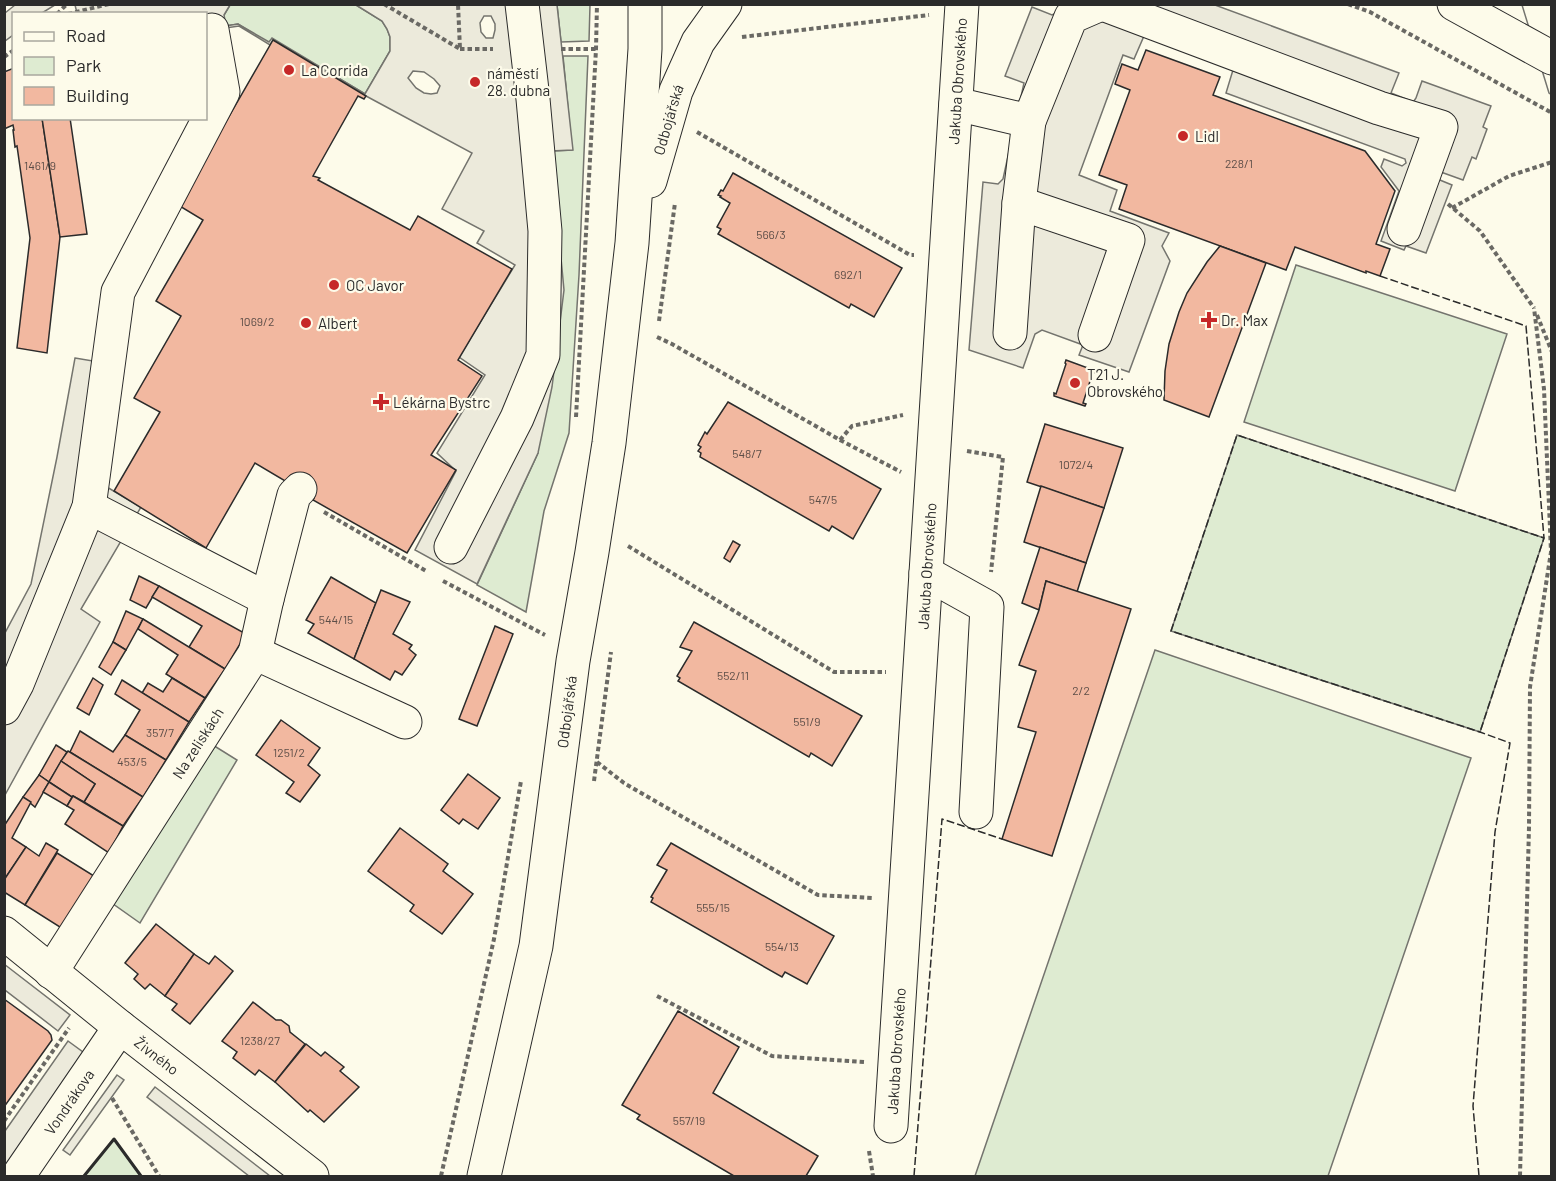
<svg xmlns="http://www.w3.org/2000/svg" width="1556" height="1181" viewBox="0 0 1556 1181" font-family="Barlow,sans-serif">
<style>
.green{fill:#deebd1;stroke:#74746e;stroke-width:1.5}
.parking{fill:#eceadb;stroke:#74746e;stroke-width:1.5;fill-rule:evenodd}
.pier{fill:#fdfbea;stroke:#74746e;stroke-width:1.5}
.building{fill:#f2b8a0;stroke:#2b2b2b;stroke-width:1.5}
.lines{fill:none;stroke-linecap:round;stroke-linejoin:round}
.minor-casing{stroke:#2b2b2b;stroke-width:35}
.major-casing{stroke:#2b2b2b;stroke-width:35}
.path{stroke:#6a6964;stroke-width:4;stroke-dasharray:4.5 3;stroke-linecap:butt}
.minor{stroke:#fdfbea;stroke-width:33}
.major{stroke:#fdfbea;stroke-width:33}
.fence{stroke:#2b2b2b;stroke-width:1.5;stroke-dasharray:8 3;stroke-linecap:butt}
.wall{stroke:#2b2b2b;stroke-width:3}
.poi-dot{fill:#c62828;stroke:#fdfbea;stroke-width:2}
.labels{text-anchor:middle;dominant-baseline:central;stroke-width:4.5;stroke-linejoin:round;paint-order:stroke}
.number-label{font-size:12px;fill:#5d4e48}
.poi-label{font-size:15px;fill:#2b2b2b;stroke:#fdfbea;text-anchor:start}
.street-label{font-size:15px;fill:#2b2b2b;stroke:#fdfbea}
</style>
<rect width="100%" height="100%" fill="#fdfbea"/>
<g class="green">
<polygon points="230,5 356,5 382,21 387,29 390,37 390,51 365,94 272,39 269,43 238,24 225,26 224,15"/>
<polygon points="557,5 590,5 589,41 561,42"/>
<polygon points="563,56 588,56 579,275 569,433 544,511 526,612 477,585 538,453 551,151 572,150"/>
<polygon points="1296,265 1507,334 1455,491 1244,422"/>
<polygon points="1237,435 1544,538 1480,732 1171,631"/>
<polygon points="1155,650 1471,758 1328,1176 975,1176"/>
<polygon points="208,742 237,760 140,923 109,901"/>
<polygon points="114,1139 141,1176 84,1176"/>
</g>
<g class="parking">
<polygon points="15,5 15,4 55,5 42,13 14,14 13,35 5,41 5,13"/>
<path d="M 75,5 L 230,5 L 224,15 L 226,26 L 238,24 L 269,42 L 272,38 L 365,94 L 390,51 L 390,37 L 387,29 L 382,21 L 356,5 L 557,5 L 573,150 L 551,151 L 564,290 L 552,387 L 538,453 L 477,584 L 415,550 L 456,471 L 437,453 L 485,375 L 459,357 L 515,265 L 477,243 L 484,231 L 442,209 L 472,153 L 366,96 L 273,40 L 270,45 L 239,26 L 212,30 L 206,29 L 206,14 L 77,13 ZM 484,16 L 491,16 L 495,24 L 495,30 L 493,38 L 486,38 L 481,32 L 480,23 ZM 413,71 L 424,72 L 434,79 L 440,86 L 437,93 L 431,94 L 424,93 L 416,88 L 408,78 Z"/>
<polygon points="1072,5 1215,5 1399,73 1391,93 1411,101 1414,101 1416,98 1422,81 1491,106 1483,127 1487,129 1476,159 1472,157 1463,180 1438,171 1435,178 1452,185 1426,253 1406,246 1404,250 1381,241 1399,191 1381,167 1384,159 1402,166 1406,163 1405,159 1226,93 1233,70 1144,36 1134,59 1123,55 1079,175 1117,190 1110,211 1169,233 1162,246 1170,261 1129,372 1079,355 1083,345 1042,330 1035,334 1023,368 969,350 983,182 998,184 1003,179 1024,83 1005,76 1032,7 1052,15"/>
<polygon points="75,358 117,365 100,483 141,507 81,609 100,622 5,795 5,633 31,584 57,457"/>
<polygon points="4,964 70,1015 58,1031 5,990"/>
<polygon points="68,1041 87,1055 5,1171 5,1131"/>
<polygon points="117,1075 124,1080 70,1155 63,1150"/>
<polygon points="155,1087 270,1176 249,1176 147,1097"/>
</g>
<polygon class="pier" points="1522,5 1552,5 1552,95 1549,93"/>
<g class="building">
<polygon points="273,40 366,96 364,99 358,96 327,151 313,176 320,178 318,180 410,230 418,216 512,269 458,360 482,376 431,455 456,470 407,553 313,500 314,498 255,463 206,548 114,491 160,412 134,398 181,316 156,301 203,220 178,205"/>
<polygon points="1146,50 1220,77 1213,95 1365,151 1395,191 1376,244 1390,249 1380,276 1366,271 1366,273 1295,247 1286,270 1119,209 1127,185 1099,175 1130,90 1115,84 1122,64 1138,70"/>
<polygon points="14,68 14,118 42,118 60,237 47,353 17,348 30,238 17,146 15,147 13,130 14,130 13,125 4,129 4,72"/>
<polygon points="42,118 70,118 87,234 60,237"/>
<polygon points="733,173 902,268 874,317 851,304 849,308 718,234 721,229 717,227 730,203 720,197 721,196 718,195 721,190 723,191"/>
<polygon points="1220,246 1266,263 1209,417 1164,400 1165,371 1169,344 1179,312 1187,293 1207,262"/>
<polygon points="1066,360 1096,371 1096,373 1093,372 1083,403 1086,404 1085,406 1054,396 1054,393 1056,394 1066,364 1065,363"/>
<polygon points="728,402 881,489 853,539 832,526 829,531 700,457 701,453 698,451 701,447 698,445 705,432 707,434"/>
<polygon points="1045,424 1123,448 1104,508 1027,482"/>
<polygon points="1041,486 1104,508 1086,563 1024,542"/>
<polygon points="733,541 740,545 730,562 724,558"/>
<polygon points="1040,547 1086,563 1077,592 1046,581 1039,610 1022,603"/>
<polygon points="139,576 159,586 146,608 130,600"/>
<polygon points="331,577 376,603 354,659 308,633 314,624 306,620"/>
<polygon points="1046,581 1131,609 1052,856 1002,839 1036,732 1018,727 1036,671 1019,665 1039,610"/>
<polygon points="159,586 246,634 225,669 189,647 202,626 152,597"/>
<polygon points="381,590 410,602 393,634 412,645 409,649 416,655 402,675 395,671 390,680 354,659"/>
<polygon points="126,611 143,619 126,650 113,642"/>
<polygon points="143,619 225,669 205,698 166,674 178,655 138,629"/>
<polygon points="694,622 862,716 832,766 811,753 809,757 678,681 680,678 677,676 692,651 680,647"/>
<polygon points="495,626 513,634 477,726 459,719"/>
<polygon points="113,642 126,650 111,675 99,667"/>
<polygon points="93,678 103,685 89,715 77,708"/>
<polygon points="172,678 205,698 189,722 142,693 148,683 163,692"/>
<polygon points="122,680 189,722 166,760 125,735 140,710 115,694"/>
<polygon points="281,720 320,748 308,765 320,775 300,802 286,793 294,782 256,755"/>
<polygon points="80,731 113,752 125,735 166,760 143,797 70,752"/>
<polygon points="56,745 67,752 49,782 39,775"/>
<polygon points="68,751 143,797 123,826 84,802 95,784 61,761"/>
<polygon points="61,761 95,784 84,802 73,796 72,797 49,782"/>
<polygon points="468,774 500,798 478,829 463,819 459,824 441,810"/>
<polygon points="39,775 49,782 35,807 23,797"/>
<polygon points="49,782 72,797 67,806 43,792"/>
<polygon points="73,796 123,826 109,853 65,824 74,810 67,806"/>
<polygon points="23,797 31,802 12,838 26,847 4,880 4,826"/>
<polygon points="400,828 448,864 443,871 473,894 442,934 410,911 414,905 368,871"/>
<polygon points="46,843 58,850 25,905 4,892 4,880 26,847 39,856"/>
<polygon points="671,843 834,936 807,984 785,972 782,977 651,902 653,898 651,897 667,870 657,865"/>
<polygon points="57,853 94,876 63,929 25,905"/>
<polygon points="156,924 194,954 165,996 150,984 145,989 134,979 138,974 125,963"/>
<polygon points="194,954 209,964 215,956 233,971 190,1024 172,1010 177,1004 165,996"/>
<polygon points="4,999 48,1031 51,1035 52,1040 4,1107"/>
<polygon points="253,1002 276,1020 281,1020 289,1026 290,1032 305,1044 275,1082 259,1070 255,1075 233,1058 237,1052 222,1041"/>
<polygon points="678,1011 739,1047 713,1093 818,1156 806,1176 734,1176 637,1119 640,1115 622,1105"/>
<polygon points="306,1044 321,1056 325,1052 344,1067 340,1071 359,1087 324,1122 310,1110 308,1112 275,1082"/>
</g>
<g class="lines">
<defs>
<g id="minor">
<polyline points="1103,4 1379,108 1441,127 1404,229"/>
<polyline points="956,104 1029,121 1071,17 1101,4"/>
<path id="s1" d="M 650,181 L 676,91 L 698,42 L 725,4"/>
<polyline points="1019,203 1128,240 1095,335"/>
<polyline points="1010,333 1019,203 1029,121"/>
<polyline points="89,507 118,292 223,92 212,30"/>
<polyline points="451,547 517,418 543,355 545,231 533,99 522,4"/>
<polyline points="926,573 987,607 976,812"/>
<polyline points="267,599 294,495 300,489"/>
<polyline points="4,708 17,684 89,507 267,599 255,653"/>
<path id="s2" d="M 4,933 L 120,1027 L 312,1176"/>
<path id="s3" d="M 51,972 L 255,653 L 405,722"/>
<path id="s4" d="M 891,1126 L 962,4"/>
<path id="s5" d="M 18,1176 L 120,1027"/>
<path id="s6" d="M 484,1176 L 536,946 L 573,661 L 592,552 L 609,443 L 632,243 L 645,49 L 645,4"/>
</g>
<polyline id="major" points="1454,4 1552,58"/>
</defs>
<use href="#minor" class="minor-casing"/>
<use href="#major" class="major-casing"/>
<g class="path">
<polyline points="384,4 460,49 458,4"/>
<polyline points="1348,4 1370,12 1552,113"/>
<polyline points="57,14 67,4"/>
<polyline points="68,14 109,4"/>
<polyline points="742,37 929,15"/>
<polyline points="460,49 493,49"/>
<polyline points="561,49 596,49"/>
<polyline points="4,57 14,50"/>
<polyline points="697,132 910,255 914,255"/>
<polyline points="1448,204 1480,231 1534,308"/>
<polyline points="1452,208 1509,176 1552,162"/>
<polyline points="1537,315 1552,352"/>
<polyline points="659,321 675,203"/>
<polyline points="657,337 672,344 840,440 852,426 903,415"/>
<polyline points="576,417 596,49 597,4"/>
<polyline points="840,440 901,472"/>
<polyline points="967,451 1003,457 991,572"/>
<polyline points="324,512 426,571"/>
<polyline points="628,546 834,672 886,672"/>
<polyline points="443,581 545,635"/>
<polyline points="597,762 624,783 818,895 873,898"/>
<polyline points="594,781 611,652"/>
<polyline points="657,996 772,1056 864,1062"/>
<polyline points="112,1098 159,1176"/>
<polyline points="4,1121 69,1028"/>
<polyline points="869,1151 873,1176"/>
<polyline points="441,1176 494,939 521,781"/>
<polyline points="1520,1176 1529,827 1530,687 1551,552 1544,389 1534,308"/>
</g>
<use href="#minor" class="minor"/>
<use href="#major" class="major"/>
<g class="fence">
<polyline points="1380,276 1526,326 1544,538 1480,732"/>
<polyline points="914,1176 942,819 1002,839"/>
<polyline points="1479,1176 1473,1106 1495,832 1510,743 1480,732 1171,631 1237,435 1544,538"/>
</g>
<polyline class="wall" points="84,1176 114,1139 141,1176"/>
</g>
<g class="poi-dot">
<circle cx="289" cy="70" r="6"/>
<circle cx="475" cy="82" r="6"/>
<circle cx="1183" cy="136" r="6"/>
<circle cx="334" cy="285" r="6"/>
<path d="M1206 311h6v6h6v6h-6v6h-6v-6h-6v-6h6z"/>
<circle cx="306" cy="323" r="6"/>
<circle cx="1075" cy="383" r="6"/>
<path d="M378 393h6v6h6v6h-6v6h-6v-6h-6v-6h6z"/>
</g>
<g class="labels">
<g class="number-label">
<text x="1239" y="163">228/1</text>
<text x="40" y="165">1461/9</text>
<text x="771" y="234">566/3</text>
<text x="848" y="274">692/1</text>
<text x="257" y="321">1069/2</text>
<text x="747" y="453">548/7</text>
<text x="1076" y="464">1072/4</text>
<text x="823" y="499">547/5</text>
<text x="336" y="619">544/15</text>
<text x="733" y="675">552/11</text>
<text x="1081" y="690">2/2</text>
<text x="807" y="721">551/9</text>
<text x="160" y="732">357/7</text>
<text x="289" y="752">1251/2</text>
<text x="132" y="761">453/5</text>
<text x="713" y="907">555/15</text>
<text x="782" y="946">554/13</text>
<text x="260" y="1040">1238/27</text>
<text x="689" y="1120">557/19</text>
</g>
<g class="poi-label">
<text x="301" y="70">La Corrida</text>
<text x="487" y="73">náměstí<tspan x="487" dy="17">28. dubna</tspan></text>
<text x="1195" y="136">Lidl</text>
<text x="346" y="285">OC Javor</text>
<text x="1221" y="320">Dr. Max</text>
<text x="318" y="323">Albert</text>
<text x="1087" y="374">T21 J.<tspan x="1087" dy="17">Obrovského</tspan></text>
<text x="393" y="402">Lékárna Bystrc</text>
</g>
<g class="street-label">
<text stroke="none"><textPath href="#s4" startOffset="1047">Jakuba Obrovského</textPath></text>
<text stroke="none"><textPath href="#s1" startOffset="64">Odbojářská</textPath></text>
<text stroke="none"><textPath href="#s4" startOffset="561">Jakuba Obrovského</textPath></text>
<text stroke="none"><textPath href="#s6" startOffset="472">Odbojářská</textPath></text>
<text stroke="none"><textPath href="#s3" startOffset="272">Na zeliskách</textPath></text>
<text stroke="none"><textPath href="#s4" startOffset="75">Jakuba Obrovského</textPath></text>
<text stroke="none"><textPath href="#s2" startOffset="196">Živného</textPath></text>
<text stroke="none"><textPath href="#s5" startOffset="90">Vondrákova</textPath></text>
</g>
</g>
<rect width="1556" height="1181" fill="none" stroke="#2b2b2b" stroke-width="12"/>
<rect x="12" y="12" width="195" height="108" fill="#fdfbea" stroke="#a9a89e" stroke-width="1.5"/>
<rect x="24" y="32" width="30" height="9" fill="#fdfbea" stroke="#a9a89e" stroke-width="1.5"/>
<text x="66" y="42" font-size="18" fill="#2b2b2b">Road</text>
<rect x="24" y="57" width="30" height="18" fill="#deebd1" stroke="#a9a89e" stroke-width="1.5"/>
<text x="66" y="72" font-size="18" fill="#2b2b2b">Park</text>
<rect x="24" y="87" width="30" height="18" fill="#f2b8a0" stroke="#a9a89e" stroke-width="1.5"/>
<text x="66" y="102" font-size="18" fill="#2b2b2b">Building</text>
</svg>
